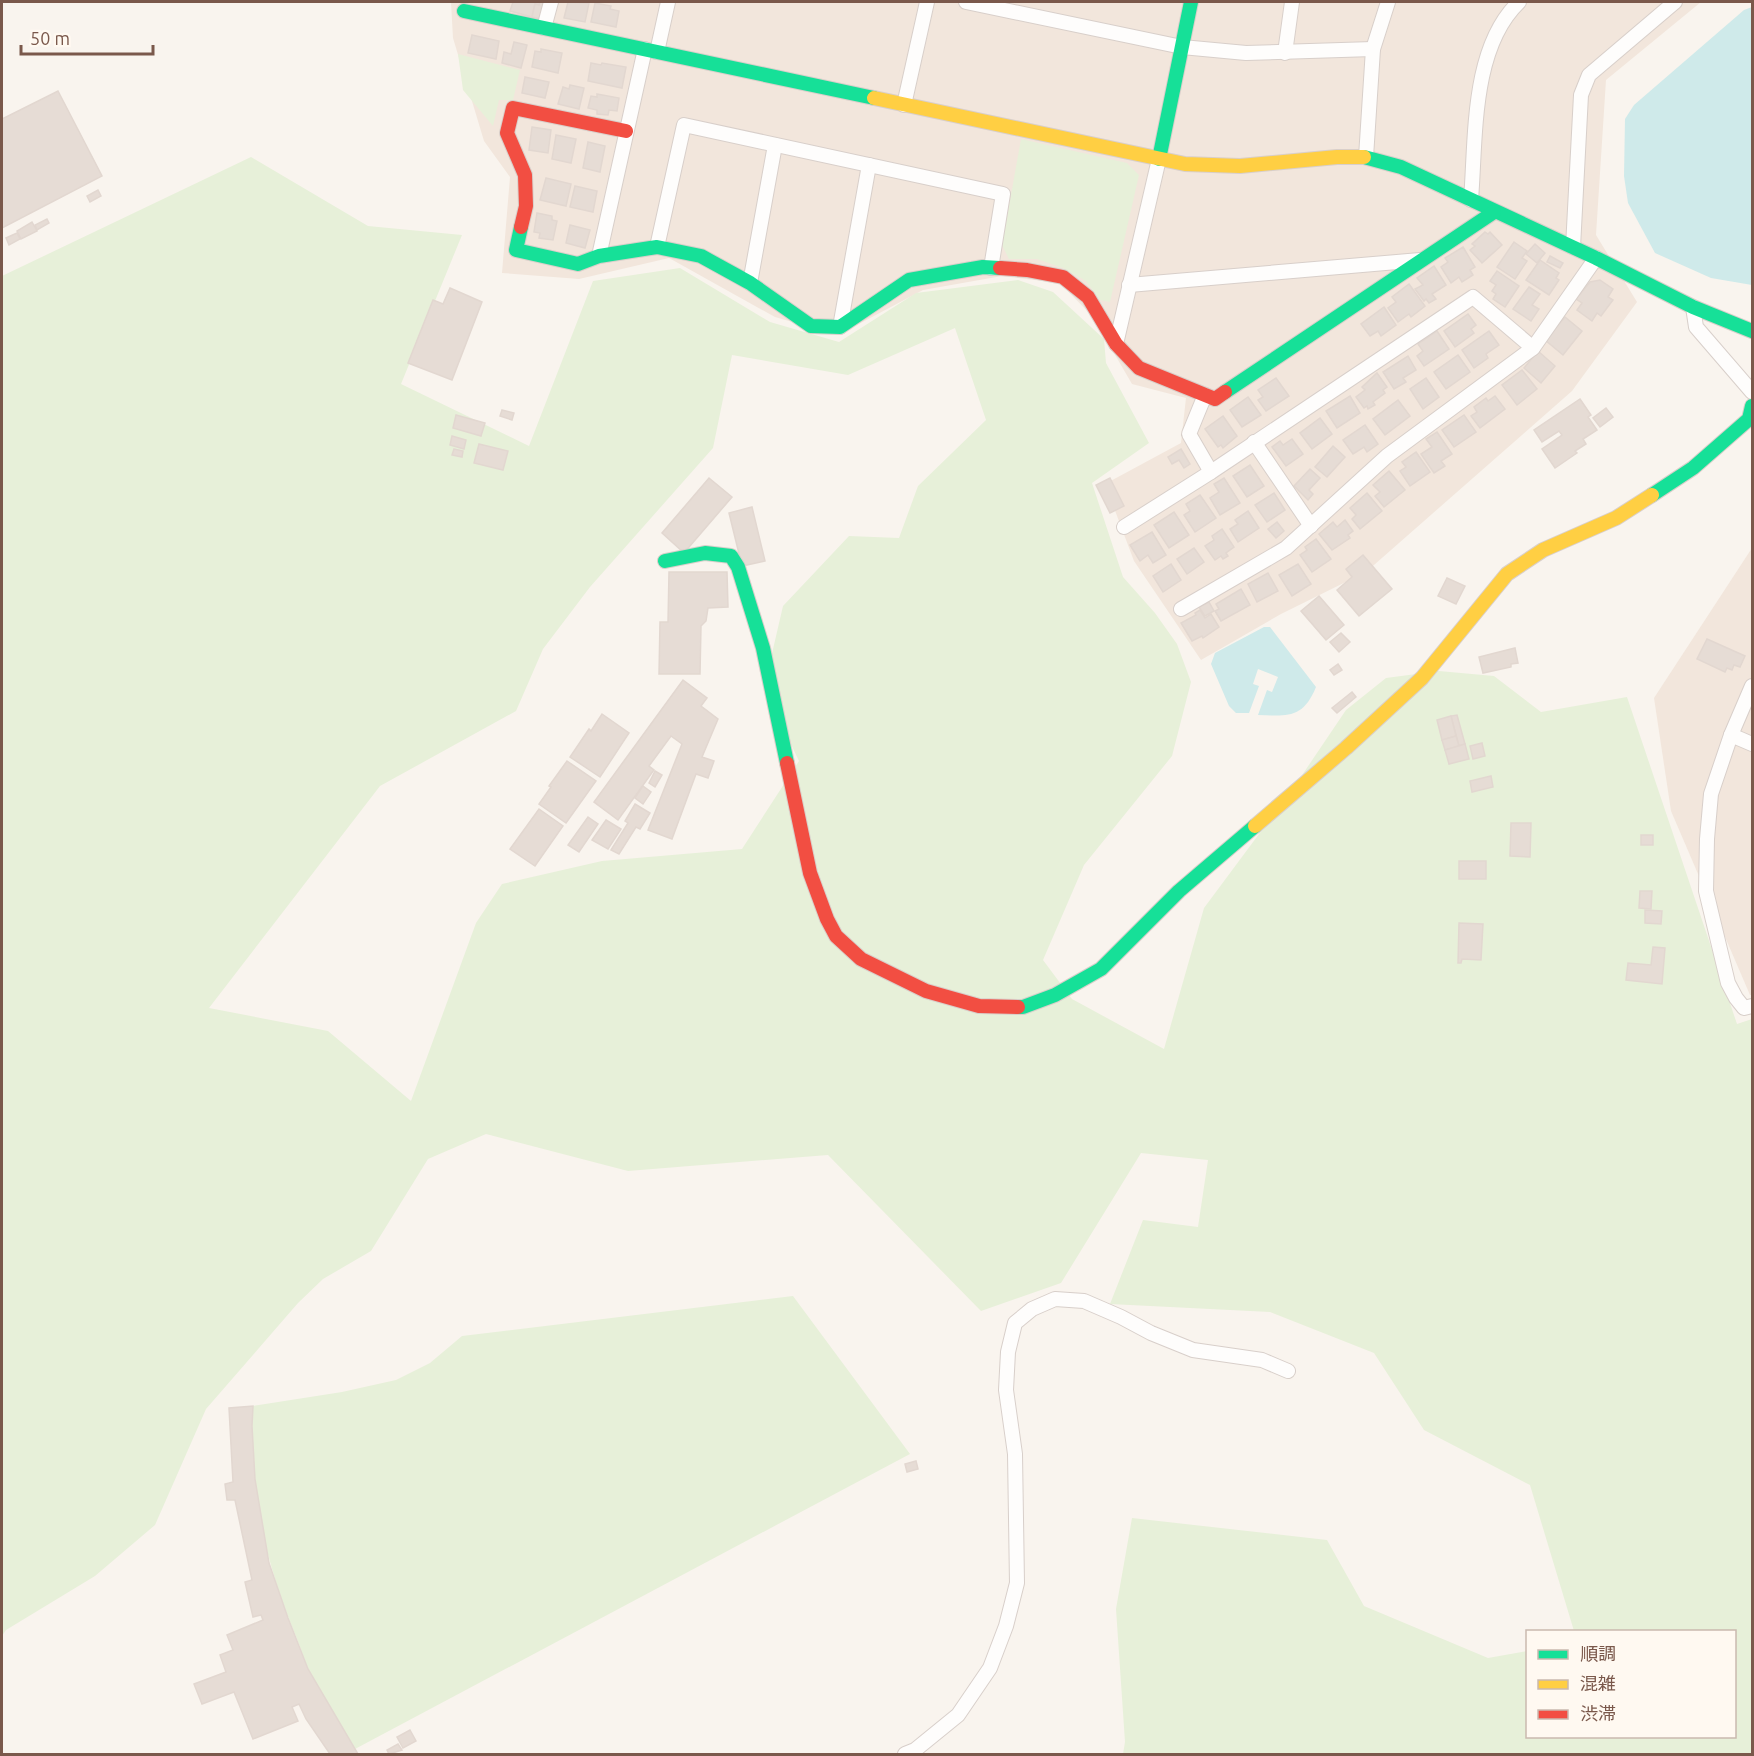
<svg xmlns="http://www.w3.org/2000/svg" width="1754" height="1756" viewBox="0 0 1754 1756" font-family="Ubuntu,'Noto Sans JP',sans-serif">
<style>
.residential{fill:#f2e6dc}
.green{fill:#e7f0d9;fill-rule:evenodd}
.water{fill:#cfeaea}
.building{fill:#e6dcd5;stroke:#e2d7d0;stroke-width:1.5}
.lines{fill:none;stroke-linecap:round;stroke-linejoin:round}
.street-casing{stroke:#d8cfca;stroke-width:16}
.fast-casing{stroke:#d9cfca;stroke-width:16}
.slow-casing{stroke:#d9cfca;stroke-width:16}
.jam-casing{stroke:#d9cfca;stroke-width:16}
.street{stroke:#fefdfc;stroke-width:14}
.fast{stroke:#16e098;stroke-width:14}
.slow{stroke:#ffcf43;stroke-width:14}
.jam{stroke:#f24e42;stroke-width:14}
</style>
<rect width="100%" height="100%" fill="#f9f4ee"/>
<g class="residential">
<polygon points="451,2 1701,2 1606,80 1596,235 1637,302 1572,391 1366,572 1281,614 1201,660 1134,561 1105,484 1181,443 1186,398 1132,384 1093,317 1060,283 1002,276 923,290 838,335 775,317 669,258 579,279 502,273 510,177 484,141 453,38"/>
<polygon points="1752,548 1752,995 1750,995 1671,811 1654,698"/>
</g>
<g class="green">
<polygon points="458,54 520,70 513,100 499,100 493,126 463,90"/>
<polygon points="1021,139 1127,163 1139,175 1110,302 1100,300 1086,281 1063,268 1037,259 1009,259 1002,245"/>
<path d="M 251,157 L 368,226 L 462,235 L 401,384 L 529,446 L 593,281 L 680,268 L 770,322 L 839,342 L 916,293 L 1018,280 L 1053,292 L 1104,339 L 1106,363 L 1149,443 L 1092,483 L 1123,577 L 1155,613 L 1177,644 L 1191,682 L 1172,756 L 1084,865 L 1043,960 L 1072,999 L 1164,1049 L 1204,908 L 1294,787 L 1346,710 L 1386,678 L 1439,671 L 1494,676 L 1541,712 L 1627,697 L 1737,1024 L 1752,1019 L 1752,1754 L 1123,1754 L 1125,1742 L 1116,1609 L 1132,1518 L 1327,1540 L 1364,1606 L 1488,1658 L 1527,1651 L 1528,1736 L 1734,1736 L 1734,1632 L 1574,1631 L 1530,1485 L 1424,1430 L 1374,1353 L 1270,1312 L 1110,1304 L 1143,1220 L 1198,1227 L 1208,1160 L 1141,1153 L 1061,1283 L 981,1311 L 828,1155 L 628,1171 L 486,1134 L 428,1159 L 371,1251 L 323,1279 L 298,1303 L 206,1409 L 155,1525 L 95,1576 L 6,1630 L 2,1636 L 2,276 ZM 955,328 L 986,420 L 918,486 L 899,538 L 849,536 L 783,606 L 764,688 L 799,761 L 742,849 L 602,861 L 502,884 L 476,923 L 411,1101 L 328,1031 L 209,1008 L 380,786 L 516,711 L 543,649 L 590,587 L 713,448 L 732,355 L 848,375 Z"/>
<path d="M 793,1296 L 910,1454 L 355,1749 C 339,1723 322,1697 309,1670 C 304,1660 301,1649 297,1639 C 267,1567 246,1485 253,1406 L 342,1392 L 396,1380 L 430,1363 L 462,1336 Z"/>
</g>
<g class="water">
<polygon points="1752,7 1752,285 1711,278 1655,253 1628,203 1624,176 1625,119 1634,105 1744,10"/>
<path d="M 1264,627 L 1270,627 L 1316,687 C 1303,719 1287,716 1258,715 L 1267,690 L 1272,692 L 1278,677 L 1258,669 L 1253,684 L 1259,686 L 1249,713 L 1236,713 L 1229,706 L 1211,664 L 1215,653 Z"/>
</g>
<g class="building">
<polygon points="513,2 540,2 539,5 535,4 532,17 510,11"/>
<polygon points="540,2 545,2 541,19 532,17 535,4 539,5"/>
<polygon points="568,2 589,3 585,22 564,18"/>
<polygon points="595,3 611,6 610,9 619,11 616,27 591,22"/>
<polygon points="472,35 499,41 496,59 468,53"/>
<polygon points="514,42 527,45 521,68 502,63 504,52 511,54"/>
<polygon points="541,49 562,53 558,73 532,67 535,51 541,52"/>
<polygon points="591,63 601,65 602,63 626,67 622,88 588,81"/>
<polygon points="525,77 549,82 545,98 522,93"/>
<polygon points="570,85 584,88 579,109 558,104 563,87 569,89"/>
<polygon points="58,91 102,176 2,228 2,119"/>
<polygon points="597,94 619,98 617,111 609,110 608,115 597,114 597,110 588,108 591,96 597,97"/>
<polygon points="532,127 551,130 548,153 529,150"/>
<polygon points="556,135 576,139 571,163 552,159"/>
<polygon points="588,142 605,146 600,172 583,168"/>
<polygon points="546,178 571,184 566,206 540,200"/>
<polygon points="575,186 597,191 593,212 570,207"/>
<polygon points="98,190 101,196 90,202 87,196"/>
<polygon points="537,213 552,216 552,220 557,221 553,240 539,238 540,233 534,232"/>
<polygon points="47,219 49,223 37,230 35,225"/>
<polygon points="32,222 37,231 21,239 17,231"/>
<polygon points="570,225 590,230 585,248 566,243"/>
<polygon points="1485,232 1488,234 1490,232 1502,245 1482,263 1470,250 1475,246 1472,244"/>
<polygon points="17,233 20,239 9,245 6,238"/>
<polygon points="1514,242 1527,251 1522,258 1527,261 1515,279 1497,267"/>
<polygon points="1535,244 1545,253 1537,263 1526,254"/>
<polygon points="1463,247 1475,267 1470,270 1473,275 1462,282 1459,277 1451,283 1441,267 1448,262 1445,258"/>
<polygon points="1550,256 1563,263 1560,268 1547,262"/>
<polygon points="1540,260 1559,273 1556,278 1559,280 1549,295 1526,280"/>
<polygon points="1434,266 1446,285 1432,294 1436,299 1429,303 1426,299 1424,301 1415,289 1423,285 1417,278"/>
<polygon points="1497,271 1519,286 1505,307 1493,299 1496,294 1492,291 1496,285 1490,281"/>
<polygon points="1600,280 1613,289 1608,297 1613,300 1601,316 1597,313 1592,321 1577,310 1582,303 1576,299 1590,282"/>
<polygon points="1409,284 1425,306 1411,317 1409,314 1398,322 1388,308 1396,302 1392,297"/>
<polygon points="1529,287 1540,294 1532,305 1539,309 1531,321 1513,309"/>
<polygon points="450,288 482,302 452,380 408,363 433,300 443,304"/>
<polygon points="1384,307 1396,325 1381,336 1378,331 1370,336 1361,324"/>
<polygon points="1468,314 1476,325 1471,329 1474,333 1455,347 1444,331"/>
<polygon points="1565,317 1582,331 1563,355 1545,340"/>
<polygon points="1437,331 1449,349 1424,366 1417,356 1423,351 1418,344"/>
<polygon points="1489,331 1499,345 1486,354 1488,358 1474,368 1462,350"/>
<polygon points="1538,351 1555,366 1541,383 1524,368"/>
<polygon points="1458,355 1470,372 1446,389 1434,372"/>
<polygon points="1408,356 1416,370 1403,378 1406,382 1394,389 1383,372"/>
<polygon points="1522,370 1537,389 1517,405 1502,385"/>
<polygon points="1377,373 1387,387 1383,390 1385,393 1373,402 1375,405 1368,409 1367,406 1364,408 1356,397 1365,390 1362,387"/>
<polygon points="1276,378 1289,396 1266,411 1258,400 1263,397 1258,390"/>
<polygon points="1426,378 1439,397 1423,409 1410,389"/>
<polygon points="1350,396 1360,413 1337,428 1326,411"/>
<polygon points="1495,396 1505,409 1480,428 1471,416 1477,412 1474,407 1486,398 1488,401"/>
<polygon points="1248,397 1261,415 1242,427 1230,410"/>
<polygon points="1580,399 1591,415 1588,417 1597,430 1583,439 1586,444 1575,451 1577,453 1555,468 1542,449 1562,435 1559,431 1542,442 1534,430"/>
<polygon points="1398,400 1410,416 1385,435 1373,419"/>
<polygon points="1606,408 1613,417 1600,427 1593,418"/>
<polygon points="502,410 514,413 512,420 500,416"/>
<polygon points="456,415 485,423 481,436 453,428"/>
<polygon points="1464,415 1476,432 1454,447 1442,430"/>
<polygon points="1223,416 1237,436 1223,448 1221,445 1218,447 1205,429"/>
<polygon points="1320,418 1332,434 1312,449 1300,433"/>
<polygon points="1365,425 1378,444 1367,452 1364,447 1353,454 1343,440"/>
<polygon points="1437,432 1452,454 1441,461 1445,466 1434,473 1421,454 1432,447 1426,439"/>
<polygon points="452,436 466,440 464,449 450,445"/>
<polygon points="1292,439 1303,454 1286,466 1272,447 1280,441 1283,445"/>
<polygon points="479,444 508,451 503,470 474,463"/>
<polygon points="1333,446 1345,457 1327,477 1315,467"/>
<polygon points="454,449 463,451 462,457 452,455"/>
<polygon points="1181,449 1190,464 1184,468 1179,460 1172,464 1168,457"/>
<polygon points="1416,452 1430,472 1410,486 1400,471 1406,467 1402,462"/>
<polygon points="1250,465 1264,486 1247,497 1233,476"/>
<polygon points="1310,469 1320,478 1309,490 1313,494 1308,500 1294,486"/>
<polygon points="1389,471 1405,490 1384,507 1375,496 1380,492 1373,485"/>
<polygon points="709,478 732,497 684,553 662,533"/>
<polygon points="1110,478 1124,506 1110,513 1096,485"/>
<polygon points="1224,478 1240,503 1220,515 1210,498 1219,492 1214,484"/>
<polygon points="1274,493 1285,510 1267,522 1255,505"/>
<polygon points="1367,493 1382,511 1360,529 1352,519 1356,515 1350,508"/>
<polygon points="1200,495 1216,518 1195,532 1184,515 1190,511 1186,504"/>
<polygon points="752,507 765,561 742,566 729,513"/>
<polygon points="1248,511 1259,528 1238,542 1230,529 1238,524 1235,520"/>
<polygon points="1174,512 1189,535 1169,548 1154,525"/>
<polygon points="1345,520 1353,531 1348,535 1350,538 1332,550 1319,534 1333,522 1337,527"/>
<polygon points="1277,522 1284,531 1276,538 1268,529"/>
<polygon points="1222,529 1234,547 1226,553 1228,556 1223,559 1221,556 1215,560 1205,546 1214,540 1212,536"/>
<polygon points="1152,532 1166,555 1153,563 1148,555 1140,561 1130,545"/>
<polygon points="1316,539 1331,559 1312,572 1300,555 1307,550 1305,547"/>
<polygon points="1194,548 1204,562 1187,574 1177,559"/>
<polygon points="1363,555 1392,589 1359,616 1337,590 1352,577 1346,569"/>
<polygon points="1171,564 1181,580 1163,592 1153,576"/>
<polygon points="1298,564 1311,584 1292,596 1279,575"/>
<polygon points="669,572 727,572 728,607 708,608 706,621 701,626 700,674 659,674 660,622 668,622"/>
<polygon points="1268,573 1278,591 1257,602 1248,584"/>
<polygon points="1447,578 1465,586 1456,604 1438,596"/>
<polygon points="1241,589 1250,605 1221,621 1215,611 1219,609 1216,604"/>
<polygon points="1319,596 1344,625 1326,640 1301,611"/>
<polygon points="1209,602 1214,611 1205,616 1199,607"/>
<polygon points="1200,610 1205,618 1211,614 1219,627 1203,638 1202,636 1192,641 1181,623 1196,615 1195,613"/>
<polygon points="1341,633 1350,642 1339,652 1330,642"/>
<polygon points="1707,639 1745,656 1740,667 1734,665 1732,670 1727,668 1725,672 1697,659"/>
<polygon points="1515,648 1518,663 1511,664 1511,667 1483,673 1479,657"/>
<polygon points="1338,664 1342,670 1334,675 1330,670"/>
<polygon points="683,680 707,698 701,706 718,719 702,757 714,761 708,778 696,774 672,839 648,830 682,744 671,736 649,766 654,770 618,820 594,802"/>
<polygon points="1352,692 1356,697 1337,713 1332,708"/>
<polygon points="602,714 629,733 600,777 570,757 589,729 591,731"/>
<polygon points="1457,715 1465,744 1459,746 1451,716"/>
<polygon points="1451,716 1456,736 1442,740 1437,720"/>
<polygon points="1456,736 1459,746 1445,750 1442,740"/>
<polygon points="1482,743 1485,756 1473,759 1470,746"/>
<polygon points="1465,744 1469,759 1449,764 1445,750"/>
<polygon points="567,761 596,781 566,823 539,804 551,787 549,786"/>
<polygon points="655,771 662,775 655,787 649,783"/>
<polygon points="1491,776 1493,787 1472,792 1470,781"/>
<polygon points="643,786 651,792 643,804 635,798"/>
<polygon points="635,804 650,813 640,829 636,827 619,854 611,850 628,823 625,821"/>
<polygon points="539,809 563,826 535,866 510,849"/>
<polygon points="588,817 598,824 579,852 568,845"/>
<polygon points="606,820 621,829 608,849 592,840"/>
<polygon points="1511,823 1531,823 1530,857 1510,856"/>
<rect x="1641" y="835" width="12" height="10"/>
<rect x="1459" y="861" width="27" height="18"/>
<polygon points="1640,891 1652,891 1651,909 1639,908"/>
<polygon points="1645,910 1662,911 1661,924 1645,923"/>
<polygon points="1459,923 1483,924 1481,960 1462,959 1461,963 1458,963"/>
<polygon points="1653,947 1665,948 1662,984 1626,980 1628,963 1651,965"/>
<polygon points="253,1406 252,1426 255,1479 269,1563 288,1618 308,1669 358,1754 330,1754 306,1719 299,1704 292,1707 298,1721 253,1739 234,1692 202,1704 194,1684 226,1672 220,1655 233,1650 227,1635 263,1620 261,1615 253,1617 245,1582 252,1580 235,1500 227,1500 225,1484 233,1482 229,1408"/>
<polygon points="916,1461 918,1469 907,1472 905,1464"/>
<polygon points="410,1730 416,1741 403,1748 397,1737"/>
<polygon points="398,1744 402,1750 389,1754 387,1750"/>
</g>
<g class="lines">
<defs>
<g id="street">
<polyline points="966,2 1182,47 1246,53 1373,49"/>
<polyline points="544,28 551,2"/>
<polyline points="657,52 668,2"/>
<polyline points="1285,53 1292,2"/>
<polyline points="904,105 927,2"/>
<polyline points="1366,157 1373,49 1388,2"/>
<path d="M 1471,200 C 1476,137 1471,48 1519,2"/>
<polyline points="657,247 684,125 1003,194 991,268"/>
<polyline points="1573,247 1581,95 1589,75 1675,2"/>
<polyline points="599,256 645,49"/>
<polyline points="750,283 775,145"/>
<polyline points="1129,285 1420,260"/>
<polyline points="1693,307 1696,327 1752,392"/>
<polyline points="840,327 869,165"/>
<polyline points="1116,344 1159,159"/>
<polyline points="1205,395 1189,434 1211,472"/>
<polyline points="1254,442 1311,526"/>
<polyline points="1124,527 1211,472 1473,297 1533,348"/>
<polyline points="1181,609 1286,548 1387,456 1533,348 1596,258"/>
<polyline points="1752,686 1731,735 1711,794 1707,839 1706,891 1728,983 1736,998 1744,1008 1752,1006"/>
<polyline points="1731,735 1752,744"/>
<polyline points="905,1754 915,1750 958,1715 990,1668 1006,1626 1017,1583 1015,1454 1006,1390 1008,1352 1015,1323 1032,1309 1055,1299 1084,1301 1121,1317 1151,1333 1193,1350 1262,1360 1288,1371"/>
</g>
<g id="fast">
<polyline points="464,11 874,98"/>
<polyline points="1364,157 1401,167 1596,258 1693,307 1752,331"/>
<polyline points="1159,159 1191,2"/>
<polyline points="521,227 516,250 578,264 599,256 657,247 701,256 750,283 811,326 840,327 909,280 983,267 1000,268"/>
<polyline points="1225,392 1494,212"/>
<polyline points="1652,495 1693,468 1749,419 1752,406"/>
<polyline points="665,561 705,553 731,556 738,567 763,648 787,763"/>
<polyline points="1018,1007 1023,1007 1055,995 1101,969 1179,891 1255,826"/>
</g>
<g id="slow">
<polyline points="874,98 1185,164 1240,166 1337,157 1364,157"/>
<polyline points="1255,826 1346,748 1422,678 1507,574 1543,550 1616,518 1652,495"/>
</g>
<g id="jam">
<polyline points="521,227 526,206 525,175 507,133 513,108 626,131"/>
<polyline points="1000,268 1027,270 1063,277 1088,297 1116,344 1139,368 1215,399 1225,392"/>
<polyline points="787,763 810,873 827,919 836,936 861,959 926,991 979,1006 1018,1007"/>
</g>
</defs>
<use href="#street" class="street-casing"/>
<use href="#fast" class="fast-casing"/>
<use href="#slow" class="slow-casing"/>
<use href="#jam" class="jam-casing"/>
<use href="#street" class="street"/>
<use href="#fast" class="fast"/>
<use href="#slow" class="slow"/>
<use href="#jam" class="jam"/>
</g>
<rect width="1754" height="1756" fill="none" stroke="#7a584b" stroke-width="6"/>
<rect x="1526" y="1630" width="210" height="108" fill="#fff9f1" stroke="#cab9af" stroke-width="1.5"/>
<rect x="1538" y="1650" width="30" height="9" fill="#16e098" stroke="#cab9af" stroke-width="1.5"/>
<text x="1580" y="1660" font-size="18" fill="#7a584b">順調</text>
<rect x="1538" y="1680" width="30" height="9" fill="#ffcf43" stroke="#cab9af" stroke-width="1.5"/>
<text x="1580" y="1690" font-size="18" fill="#7a584b">混雑</text>
<rect x="1538" y="1710" width="30" height="9" fill="#f24e42" stroke="#cab9af" stroke-width="1.5"/>
<text x="1580" y="1720" font-size="18" fill="#7a584b">渋滞</text>
<path d="M21 45v9h132v-9" fill="none" stroke="#7a584b" stroke-width="3"/>
<text x="30" y="45" font-size="18" fill="#7a584b" stroke="#fff9f1" stroke-width="4.5" paint-order="stroke">50 m</text>
</svg>
